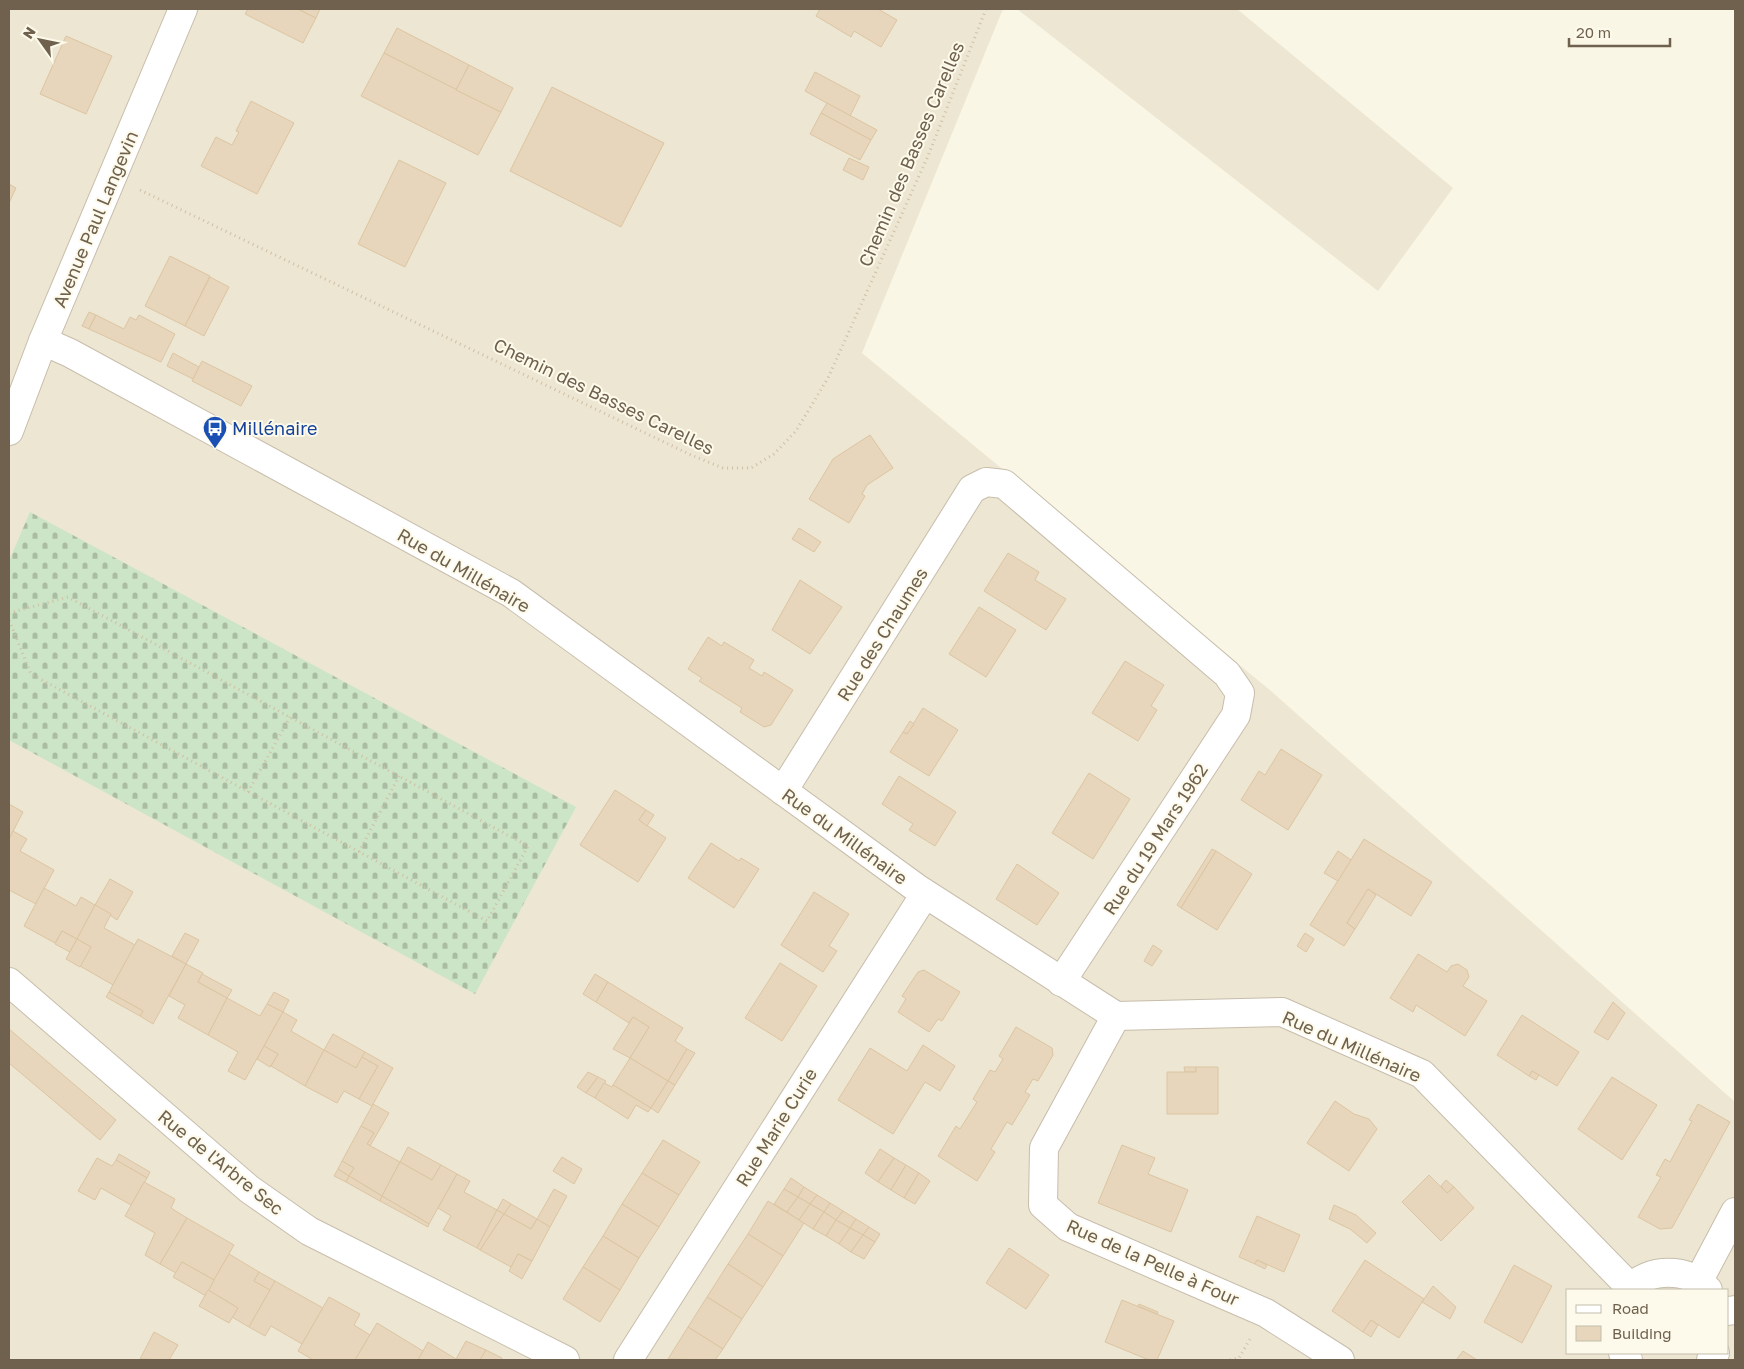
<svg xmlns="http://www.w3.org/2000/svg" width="1744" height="1369" viewBox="0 0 1744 1369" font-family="'Golos Text',sans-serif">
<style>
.residential{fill:#ede6d2;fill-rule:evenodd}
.cemetery{fill:url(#cemetery-stones)}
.building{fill:#e7d6bb;stroke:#dcc5a2}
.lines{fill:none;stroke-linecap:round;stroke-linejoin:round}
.minor-casing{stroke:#c7bdab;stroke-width:30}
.tertiary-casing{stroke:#c7bdab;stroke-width:30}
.path{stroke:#d0bfa4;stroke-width:3;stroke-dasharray:1 4;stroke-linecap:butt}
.minor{stroke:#fff;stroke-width:28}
.tertiary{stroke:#fff;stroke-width:28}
.labels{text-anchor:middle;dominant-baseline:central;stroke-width:4;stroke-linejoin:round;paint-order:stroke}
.street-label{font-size:18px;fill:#6f614d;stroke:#fdfaeb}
.transit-label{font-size:18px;fill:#164399;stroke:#fdfaeb;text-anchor:start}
</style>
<defs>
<pattern id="cemetery-stones" width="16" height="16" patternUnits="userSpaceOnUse" patternTransform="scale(1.25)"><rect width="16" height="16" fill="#cce5c6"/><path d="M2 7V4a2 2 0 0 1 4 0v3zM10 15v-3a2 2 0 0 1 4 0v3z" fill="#aabda3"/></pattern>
</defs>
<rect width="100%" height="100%" fill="#f9f6e5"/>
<g class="residential">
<path d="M 9,9 L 1003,9 L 862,353 L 1271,691 L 1735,1102 L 1735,1360 L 9,1360 ZM 1568,1290 L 1728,1290 L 1728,1353 L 1568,1353 Z"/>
<polygon points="1017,9 1237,9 1453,188 1378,291"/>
</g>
<polygon class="cemetery" points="30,512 576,807 475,994 9,740 9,561"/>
<g class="building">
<polygon points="248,9 298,9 316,18 303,43 245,14"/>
<polygon points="298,9 320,9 316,18"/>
<polygon points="820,9 878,9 897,20 881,47 854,31 851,37 816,16"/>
<polygon points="397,28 469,65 456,90 384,53"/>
<polygon points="66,36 112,56 86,114 40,94"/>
<polygon points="384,53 501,112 478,155 361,96"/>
<polygon points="469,65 513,88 501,112 456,90"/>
<polygon points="815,72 860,96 850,116 805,91"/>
<polygon points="552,87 664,143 621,227 510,171"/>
<polygon points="251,101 294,123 257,194 201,166 216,137 232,145 239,132 236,131"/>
<polygon points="827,103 877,130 871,140 821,113"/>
<polygon points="821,113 871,140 860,160 810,134"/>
<polygon points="849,158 869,167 863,180 843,170"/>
<polygon points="399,160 446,183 405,267 358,244"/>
<polygon points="9,184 16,188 9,203"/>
<polygon points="170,256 210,276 185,326 145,306"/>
<polygon points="210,277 229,287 204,336 185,326"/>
<polygon points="89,312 96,315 89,329 82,326"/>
<polygon points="96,315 124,329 130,317 136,320 139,315 175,334 161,362 89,329"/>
<polygon points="173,353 199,367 193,379 167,366"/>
<polygon points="202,361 252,386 241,406 192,381"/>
<polygon points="870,435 893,468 867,485 862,494 865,496 849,523 809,499 833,459"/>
<polygon points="799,528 821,542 814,552 792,539"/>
<polygon points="1008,553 1039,572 1035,580 1066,599 1046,630 984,591"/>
<polygon points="800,580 842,607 810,654 772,630"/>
<polygon points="979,607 1016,630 986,677 949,654"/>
<polygon points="708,637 722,646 724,642 754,660 749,668 762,676 764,672 793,690 771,725 764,727 740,712 742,708 699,681 702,678 688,669"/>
<polygon points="1125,661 1164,685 1151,706 1157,710 1138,741 1092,713"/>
<polygon points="923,708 958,730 929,776 890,752 903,732 907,734"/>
<polygon points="910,721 914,724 907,734 903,732"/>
<polygon points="1281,749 1322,775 1288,830 1241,800 1259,771 1265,775"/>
<polygon points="1089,773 1130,799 1093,859 1052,833"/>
<polygon points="899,776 956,812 935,846 909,830 913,824 882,804"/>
<polygon points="615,790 646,810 639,820 666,838 638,882 580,845"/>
<polygon points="9,804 23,812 9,839"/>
<polygon points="646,810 654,815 647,826 639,820"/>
<polygon points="13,831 27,839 20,851 54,870 36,904 9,890 9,839"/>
<polygon points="1364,839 1432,882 1411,916 1368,889 1347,923 1355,929 1344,946 1310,925"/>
<polygon points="711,843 739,861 741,858 759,869 734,908 688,878"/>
<polygon points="1212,849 1216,851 1181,908 1177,905"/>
<polygon points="1216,851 1252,874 1217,930 1181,908"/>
<polygon points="1338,851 1351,860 1338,881 1324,873"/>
<polygon points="1017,864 1059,893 1037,925 996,899"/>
<polygon points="110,879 133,892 117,920 95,905"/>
<polygon points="44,888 76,906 81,897 95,905 77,939 62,931 55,943 24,926"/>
<polygon points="1368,889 1376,895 1355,929 1347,923"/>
<polygon points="814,892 849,914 829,946 837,951 823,972 781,945"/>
<polygon points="95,905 111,914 104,928 135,945 113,985 80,966 91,947 77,939"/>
<polygon points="62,931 77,939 70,952 55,944"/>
<polygon points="185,933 199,940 186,964 172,956"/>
<polygon points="1305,933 1314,939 1306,952 1297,946"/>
<polygon points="77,939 91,947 80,967 66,959"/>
<polygon points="138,939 186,964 153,1024 140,1016 143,1011 109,992"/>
<polygon points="1153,945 1162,951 1152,966 1144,961"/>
<polygon points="1418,954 1447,972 1451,966 1458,964 1467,970 1469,977 1463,986 1487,1001 1465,1036 1416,1005 1413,1012 1390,998"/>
<polygon points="780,963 817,986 782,1041 745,1018"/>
<polygon points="186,964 203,973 198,982 227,998 208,1035 178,1018 185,1005 169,996"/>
<polygon points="924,970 960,992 942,1021 938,1019 929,1032 898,1012 906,999 902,996 918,972"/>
<polygon points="202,974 232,990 227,998 198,982"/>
<polygon points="595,974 608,982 596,1002 583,994"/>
<polygon points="608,982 683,1028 675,1041 687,1049 668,1081 630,1058 649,1027 633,1017 629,1023 596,1002"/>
<polygon points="109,992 143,1011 140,1016 106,997"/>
<polygon points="274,992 289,1000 283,1012 267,1004"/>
<polygon points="227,998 260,1016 267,1004 283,1012 245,1080 228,1071 238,1052 208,1035"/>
<polygon points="1613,1002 1625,1013 1608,1040 1594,1032"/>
<polygon points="283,1012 297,1020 291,1031 324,1050 305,1086 271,1066 278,1054 264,1046"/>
<polygon points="1522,1015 1579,1052 1557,1086 1532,1071 1529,1076 1497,1055"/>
<polygon points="633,1017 649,1027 630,1058 613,1049"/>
<polygon points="1016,1027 1052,1048 1053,1055 1038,1081 1033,1079 1025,1092 1030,1095 1012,1125 1007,1122 991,1149 995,1152 977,1181 938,1156 956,1126 960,1129 977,1102 973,1099 990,1070 995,1072 1003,1059 999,1056"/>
<polygon points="9,1029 116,1120 100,1140 9,1063"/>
<polygon points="333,1034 365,1052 356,1068 324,1050"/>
<polygon points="923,1045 955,1066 940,1091 925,1082 893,1134 838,1100 870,1048 907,1071"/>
<polygon points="264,1046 278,1054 270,1067 257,1059"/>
<polygon points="687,1049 695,1053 675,1085 668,1081"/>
<polygon points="324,1050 356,1068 362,1057 378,1066 359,1099 344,1091 337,1103 305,1086"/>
<polygon points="365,1052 393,1068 372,1106 359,1099 378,1066 362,1057"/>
<polygon points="630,1058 668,1081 651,1108 613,1085"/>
<polygon points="1184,1067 1196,1067 1196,1072 1185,1072"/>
<polygon points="1196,1067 1218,1067 1218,1114 1167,1114 1167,1072 1196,1072"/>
<polygon points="1532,1071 1539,1075 1536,1080 1529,1076"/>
<polygon points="588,1072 598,1077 586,1093 577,1087"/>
<polygon points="598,1077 606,1081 595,1098 586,1093"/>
<polygon points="1612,1077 1657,1105 1622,1160 1578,1129"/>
<polygon points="668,1081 675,1085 658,1113 651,1108"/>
<polygon points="604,1083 612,1087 613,1085 651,1108 648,1112 636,1105 628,1119 595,1098"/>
<polygon points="1335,1101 1354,1114 1369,1119 1377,1129 1349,1171 1307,1143"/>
<polygon points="373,1104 389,1113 370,1146 367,1144 374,1133 361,1126"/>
<polygon points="1698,1104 1730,1122 1672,1228 1660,1229 1638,1217 1661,1177 1656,1175 1665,1159 1670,1162 1692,1121 1689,1120"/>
<polygon points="361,1126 374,1133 367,1144 400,1162 382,1196 349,1176 354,1168 342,1161"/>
<polygon points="663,1140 700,1162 679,1195 642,1173"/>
<polygon points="1122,1145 1155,1158 1148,1174 1188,1190 1171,1232 1098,1203"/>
<polygon points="408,1147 441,1165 432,1180 400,1162"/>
<polygon points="880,1149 894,1158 878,1182 865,1173"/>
<polygon points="119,1154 150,1172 147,1178 116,1160"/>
<polygon points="562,1157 582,1169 574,1184 553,1171"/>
<polygon points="97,1158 112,1166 116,1160 147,1178 131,1205 101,1188 95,1200 78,1191"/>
<polygon points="894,1158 906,1165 891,1190 878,1182"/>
<polygon points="342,1161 354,1168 349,1176 338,1169"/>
<polygon points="400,1162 432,1180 441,1165 457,1174 429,1224 382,1196"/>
<polygon points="906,1165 919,1173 904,1198 891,1190"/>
<polygon points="338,1169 349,1176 346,1182 334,1176"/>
<polygon points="642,1173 679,1195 659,1227 622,1204"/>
<polygon points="919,1173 930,1181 915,1204 904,1198"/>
<polygon points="457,1174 470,1181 464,1192 497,1210 477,1248 443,1230 451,1216 438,1208"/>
<polygon points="1429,1175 1447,1193 1454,1187 1474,1208 1441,1241 1402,1202"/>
<polygon points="349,1176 382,1196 380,1201 346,1182"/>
<polygon points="791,1178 804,1187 798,1197 784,1189"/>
<polygon points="1446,1180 1454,1187 1447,1193 1441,1186"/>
<polygon points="144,1182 175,1199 171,1208 187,1218 160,1264 145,1255 155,1233 125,1216"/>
<polygon points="804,1187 817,1195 810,1204 798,1197"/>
<polygon points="554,1189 567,1196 550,1227 537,1219"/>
<polygon points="784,1189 798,1197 787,1212 774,1204"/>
<polygon points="817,1195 830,1203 824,1212 810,1204"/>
<polygon points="382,1196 414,1215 429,1224 428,1227 380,1201"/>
<polygon points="798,1197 810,1204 799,1220 787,1212"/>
<polygon points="503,1199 511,1204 504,1214 497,1210"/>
<polygon points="768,1201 804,1223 783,1256 748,1234"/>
<polygon points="830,1203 843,1211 836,1220 824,1212"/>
<polygon points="511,1204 537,1219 531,1229 504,1214"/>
<polygon points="622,1204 659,1227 639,1258 603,1236"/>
<polygon points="810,1204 824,1212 813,1229 799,1220"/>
<polygon points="1334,1205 1356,1215 1376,1233 1367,1243 1350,1229 1329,1219"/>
<polygon points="497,1210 504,1214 480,1250 477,1248"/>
<polygon points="843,1211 856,1219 850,1228 836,1220"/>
<polygon points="824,1212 836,1220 826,1236 813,1229"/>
<polygon points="504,1214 531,1229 537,1219 550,1227 532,1261 518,1254 511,1267 480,1250"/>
<polygon points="1257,1216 1300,1235 1284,1272 1257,1260 1255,1264 1239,1257"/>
<polygon points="187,1218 234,1245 214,1280 182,1262 176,1273 160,1264"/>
<polygon points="856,1219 869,1227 863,1235 850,1228"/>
<polygon points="836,1220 850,1228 839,1244 826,1236"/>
<polygon points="869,1227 880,1234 875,1242 863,1235"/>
<polygon points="850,1228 863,1235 851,1252 839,1244"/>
<polygon points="748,1234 783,1256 763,1287 728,1264"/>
<polygon points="863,1235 875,1242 864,1259 851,1252"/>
<polygon points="603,1236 639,1258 620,1290 583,1267"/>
<polygon points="1009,1248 1049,1275 1026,1309 986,1283"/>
<polygon points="229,1254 259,1272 254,1281 270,1290 249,1327 232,1317 238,1308 208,1290"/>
<polygon points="518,1254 532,1261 522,1279 509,1271"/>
<polygon points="1257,1260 1267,1265 1265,1269 1255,1264"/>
<polygon points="1365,1260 1424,1299 1399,1338 1371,1320 1363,1332 1332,1311"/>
<polygon points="182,1262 214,1280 206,1296 173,1277"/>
<polygon points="728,1264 763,1287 742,1319 707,1297"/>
<polygon points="1514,1265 1552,1286 1522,1343 1484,1322"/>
<polygon points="583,1267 620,1290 600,1322 563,1299"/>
<polygon points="259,1272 275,1281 270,1290 254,1281"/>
<polygon points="275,1281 323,1308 302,1344 271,1326 265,1336 249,1327"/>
<polygon points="1433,1286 1456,1307 1450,1319 1422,1302"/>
<polygon points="208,1290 238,1308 229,1323 199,1306"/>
<polygon points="329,1297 360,1314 354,1325 370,1335 355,1360 313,1360 298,1351"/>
<polygon points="707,1297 742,1319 723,1349 688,1327"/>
<polygon points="1122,1300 1174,1321 1157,1360 1149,1360 1105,1342"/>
<polygon points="1139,1304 1158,1312 1157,1314 1138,1306"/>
<polygon points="1371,1320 1378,1325 1371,1337 1363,1332"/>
<polygon points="377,1323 423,1351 418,1360 355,1360"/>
<polygon points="688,1327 723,1349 715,1360 668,1359"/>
<polygon points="154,1332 178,1345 169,1360 140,1359"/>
<polygon points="466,1341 486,1350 480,1360 456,1359"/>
<polygon points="428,1342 456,1359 458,1360 418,1360"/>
<polygon points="486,1350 502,1358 501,1360 480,1360"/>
<polygon points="1463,1351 1477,1360 1456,1360"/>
</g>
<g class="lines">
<defs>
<g id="minor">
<polyline points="43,341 70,353 511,593 918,889 1116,1016 1282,1012 1422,1074 1631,1288"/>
<polyline points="783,791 972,489 986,482 1004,484 1227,674 1240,693 1236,715 1061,982"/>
<polyline points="9,982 249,1189 309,1231 565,1360"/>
<polyline points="1116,1016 1044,1148 1043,1205 1068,1227 1266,1313 1340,1360"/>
<polyline points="1698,1282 1735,1212"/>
<path d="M 1629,1290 C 1647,1267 1690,1267 1708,1290"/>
<polyline points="1728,1311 1735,1310"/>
<polyline points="1623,1353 1628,1360"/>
<polyline points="628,1360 925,894"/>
<polyline points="1711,1360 1715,1353"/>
</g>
<polyline id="tertiary" points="9,431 43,341 183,9"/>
</defs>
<use href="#minor" class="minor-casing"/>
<use href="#tertiary" class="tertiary-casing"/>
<g class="path">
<polyline points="140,190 691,455 723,468 751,468 774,454 796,431 828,378 928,156 986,9"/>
<polyline points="9,613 68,597 528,846 487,921 31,674 9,620"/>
<polyline points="248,792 290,717"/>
<polyline points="359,852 399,776"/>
<polyline points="1230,1360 1239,1358 1250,1339"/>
</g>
<use href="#minor" class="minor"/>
<use href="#tertiary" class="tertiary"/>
</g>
<defs>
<symbol id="bus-pin" viewBox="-11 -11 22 30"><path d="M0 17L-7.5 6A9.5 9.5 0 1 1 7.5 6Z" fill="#1a4fb4" stroke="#fdfaeb"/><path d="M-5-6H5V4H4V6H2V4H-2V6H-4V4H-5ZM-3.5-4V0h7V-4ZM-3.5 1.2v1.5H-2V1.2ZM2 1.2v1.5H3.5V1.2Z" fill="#fff"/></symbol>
</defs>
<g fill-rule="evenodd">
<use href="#bus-pin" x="201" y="414" width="28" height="38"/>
</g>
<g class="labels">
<g class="street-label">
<text transform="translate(911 154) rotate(-67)">Chemin des Basses Carelles</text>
<text transform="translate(95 219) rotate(-67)">Avenue Paul Langevin</text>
<text transform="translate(604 396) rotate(26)">Chemin des Basses Carelles</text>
<text transform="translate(464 570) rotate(30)">Rue du Millénaire</text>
<text transform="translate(882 634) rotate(-58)">Rue des Chaumes</text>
<text transform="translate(845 836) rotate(36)">Rue du Millénaire</text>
<text transform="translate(1155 839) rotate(-57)">Rue du 19 Mars 1962</text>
<text transform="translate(1352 1046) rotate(24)">Rue du Millénaire</text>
<text transform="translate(776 1127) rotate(-58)">Rue Marie Curie</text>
<text transform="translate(221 1162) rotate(39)">Rue de l'Arbre Sec</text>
<text transform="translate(1153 1262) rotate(24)">Rue de la Pelle à Four</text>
</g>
<g class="transit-label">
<text x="232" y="428">Millénaire</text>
</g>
</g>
<rect width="1744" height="1369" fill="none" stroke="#6f614d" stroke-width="20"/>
<rect x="1566" y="1289" width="162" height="65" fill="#fdfaeb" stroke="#c4bdac"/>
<rect x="1576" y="1305" width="25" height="8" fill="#ffffff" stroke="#c4bdac"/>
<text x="1612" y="1314" font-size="15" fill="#6f614d">Road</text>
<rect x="1576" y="1326" width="25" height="15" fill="#e7d6bb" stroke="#c4bdac"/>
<text x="1612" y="1339" font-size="15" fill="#6f614d">Building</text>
<g transform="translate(40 40) rotate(303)" stroke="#fdfaeb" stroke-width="4" paint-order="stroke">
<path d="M0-4L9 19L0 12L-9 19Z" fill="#6f614d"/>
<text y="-8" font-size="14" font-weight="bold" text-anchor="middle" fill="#6f614d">N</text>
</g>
<path d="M1569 38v8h101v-8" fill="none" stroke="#6f614d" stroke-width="2.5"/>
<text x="1576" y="38" font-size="15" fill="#6f614d" stroke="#fdfaeb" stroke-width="4" paint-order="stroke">20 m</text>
</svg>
